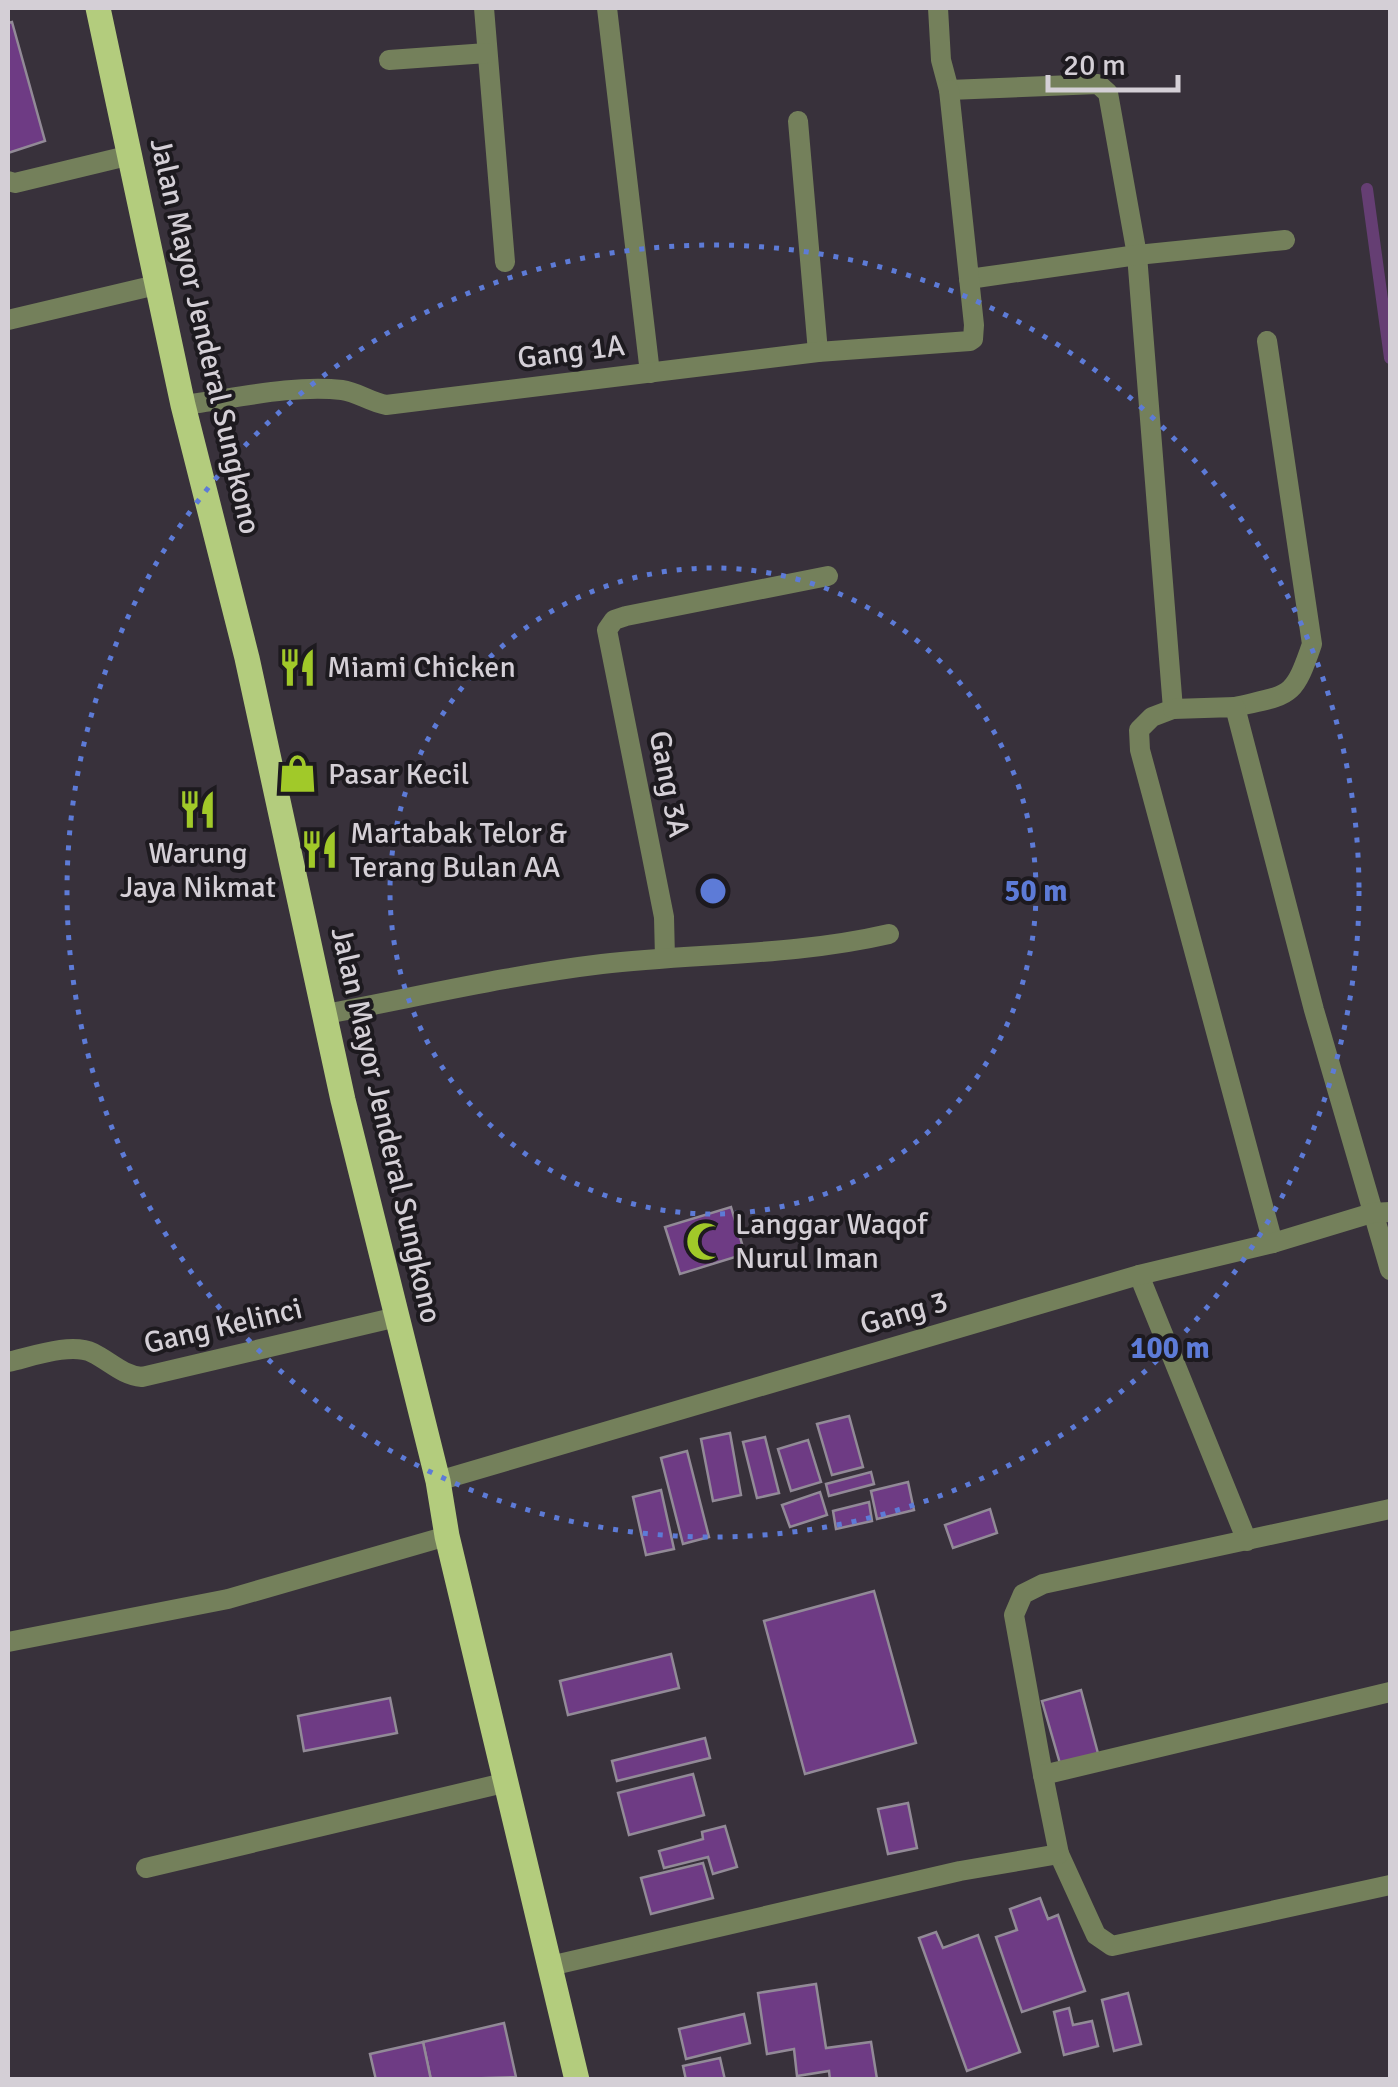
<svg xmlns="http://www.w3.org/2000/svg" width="1398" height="2087" viewBox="0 0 1398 2087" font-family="Signika,sans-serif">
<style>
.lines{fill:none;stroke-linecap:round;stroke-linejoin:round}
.stream{stroke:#653e73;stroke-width:12}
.building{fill:#6e3b84;stroke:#928a97;stroke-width:2.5}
.lane{stroke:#74805b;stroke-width:20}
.street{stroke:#74805b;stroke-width:20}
.primary{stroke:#b3cc7d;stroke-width:25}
.ring{fill:none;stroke:#5d7bd7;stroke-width:5;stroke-dasharray:5 10}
.labels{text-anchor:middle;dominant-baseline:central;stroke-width:8;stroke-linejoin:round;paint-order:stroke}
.street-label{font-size:30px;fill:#d4cfd6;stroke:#1d1a1f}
.poi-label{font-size:30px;fill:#d4cfd6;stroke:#1d1a1f;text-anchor:start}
.centre{fill:#5d7bd7;stroke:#1d1a1f;stroke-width:5}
.ring-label{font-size:30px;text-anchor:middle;font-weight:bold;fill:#5d7bd7;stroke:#1d1a1f;stroke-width:8;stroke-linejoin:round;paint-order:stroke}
</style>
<rect width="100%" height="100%" fill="#38313b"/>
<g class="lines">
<polyline class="stream" points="1367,189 1390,358"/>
</g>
<g class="building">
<polygon points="12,22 45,141 8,153 8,23"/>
<polygon points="731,1207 745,1254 680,1274 665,1227"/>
<polygon points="849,1416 863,1467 832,1475 817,1424"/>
<polygon points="730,1433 741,1495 713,1501 701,1439"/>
<polygon points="765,1437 779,1493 757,1498 743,1442"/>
<polygon points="808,1440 821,1482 791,1491 778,1449"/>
<polygon points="687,1451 709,1537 683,1544 661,1458"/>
<polygon points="871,1472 874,1484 829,1496 826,1484"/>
<polygon points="908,1482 914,1510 877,1519 871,1491"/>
<polygon points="661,1490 674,1549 646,1555 633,1497"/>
<polygon points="820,1492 827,1515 790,1527 782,1505"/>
<polygon points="869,1502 872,1521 836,1529 833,1511"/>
<polygon points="990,1509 997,1533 953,1548 945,1525"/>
<polygon points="874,1591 916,1743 805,1774 764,1621"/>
<polygon points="671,1654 679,1688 568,1715 560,1681"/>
<polygon points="1081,1690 1099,1757 1061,1767 1042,1701"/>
<polygon points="390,1698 397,1733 304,1751 298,1716"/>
<polygon points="705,1738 710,1758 617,1781 612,1761"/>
<polygon points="693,1774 704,1815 629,1835 618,1793"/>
<polygon points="908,1803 917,1848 888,1854 878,1809"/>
<polygon points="725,1826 737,1867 713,1874 708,1857 664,1868 659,1851 703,1839 702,1832"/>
<polygon points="703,1863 713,1898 651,1914 641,1878"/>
<polygon points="1040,1898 1048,1919 1058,1915 1085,1991 1022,2012 996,1937 1017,1930 1010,1909"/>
<polygon points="936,1932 943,1948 978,1935 1020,2052 967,2071 919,1938"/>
<polygon points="816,1984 826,2048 871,2042 877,2079 830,2080 829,2071 797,2076 794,2049 767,2054 758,1993"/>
<polygon points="1128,1993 1141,2044 1114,2051 1102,2000"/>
<polygon points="1069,2008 1073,2025 1092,2021 1098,2046 1064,2055 1054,2012"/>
<polygon points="744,2014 750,2043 686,2059 679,2029"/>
<polygon points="504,2023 516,2077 431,2080 423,2042"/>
<polygon points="423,2042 431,2080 376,2080 370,2054"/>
<polygon points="720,2058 725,2080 686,2080 683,2066"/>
</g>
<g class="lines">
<g class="lane">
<polyline points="8,181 15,183 131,155"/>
<polyline points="146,1868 508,1782"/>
</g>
<g class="street">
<polyline points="484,8 505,262"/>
<polyline points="607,8 650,373"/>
<polyline points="938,8 941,60 949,90 1098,84 1108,93 1137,255 1173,709 1152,717 1139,730 1140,750 1273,1243"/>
<polyline points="389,60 487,53"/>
<polyline points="798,121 818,352"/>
<polyline points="969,279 1137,255 1285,240"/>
<polyline points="8,320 156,285"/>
<path d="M 183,405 C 232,399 294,384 342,390 C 357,392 370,402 386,405 L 818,352 L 970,341 L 973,339 L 974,325 L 949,90"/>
<path d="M 1235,707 C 1290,694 1293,700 1312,644 L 1267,341"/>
<polyline points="1173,709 1235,707 1314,1010 1390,1270"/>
<polyline points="665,958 664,917 607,630 614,620 626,616 828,576"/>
<path d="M 326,1014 C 417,997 510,975 602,964 C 699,953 794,956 889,934"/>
<polyline points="1139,1275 1247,1541"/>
<path d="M 8,1362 C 31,1357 71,1342 93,1353 C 111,1362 122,1375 142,1377 L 397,1317"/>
<polyline points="438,1481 1139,1275 1273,1243 1372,1213 1390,1212"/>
<polyline points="8,1642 228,1599 447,1536"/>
<polyline points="1043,1775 1014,1615 1023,1594 1043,1584 1390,1509"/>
<polyline points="1059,1854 1096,1935 1112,1946 1390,1885"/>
<polyline points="550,1966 960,1871 1059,1854 1043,1775 1390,1692"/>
</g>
<polyline class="primary" points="98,8 183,405 247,658 343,1100 438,1481 447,1536 577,2080"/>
</g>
<g class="ring">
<circle cx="713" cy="891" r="323"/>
<circle cx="713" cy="891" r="646"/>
</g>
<defs>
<symbol id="restaurant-bare" viewBox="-9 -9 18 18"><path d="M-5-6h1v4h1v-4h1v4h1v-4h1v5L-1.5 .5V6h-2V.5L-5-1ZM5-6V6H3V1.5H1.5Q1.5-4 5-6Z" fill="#a1c929" stroke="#1d1a1f" stroke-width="2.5" paint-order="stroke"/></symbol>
<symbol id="shop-bare" viewBox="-9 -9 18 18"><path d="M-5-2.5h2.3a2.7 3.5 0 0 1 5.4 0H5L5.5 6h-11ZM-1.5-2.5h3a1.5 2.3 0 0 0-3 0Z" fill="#a1c929" stroke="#1d1a1f" stroke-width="2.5" paint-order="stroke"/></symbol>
<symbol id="mosque-bare" viewBox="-9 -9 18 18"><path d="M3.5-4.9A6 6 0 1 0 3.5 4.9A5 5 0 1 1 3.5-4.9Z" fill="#a1c929" stroke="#1d1a1f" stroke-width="2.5" paint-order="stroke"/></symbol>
</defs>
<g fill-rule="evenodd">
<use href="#restaurant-bare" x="270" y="640" width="55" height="55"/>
<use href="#shop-bare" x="270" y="746" width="55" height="55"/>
<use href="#restaurant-bare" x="170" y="782" width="55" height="55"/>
<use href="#restaurant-bare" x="292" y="822" width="55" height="55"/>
<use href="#mosque-bare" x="678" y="1214" width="55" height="55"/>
</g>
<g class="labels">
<g class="street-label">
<text transform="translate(205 336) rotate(77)">Jalan Mayor Jenderal Sungkono</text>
<text transform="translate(571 352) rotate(-7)">Gang 1A</text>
<text transform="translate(669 784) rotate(79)">Gang 3A</text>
<text transform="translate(386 1125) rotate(77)">Jalan Mayor Jenderal Sungkono</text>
<text transform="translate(904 1313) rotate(-16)">Gang 3</text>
<text transform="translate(223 1326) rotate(-13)">Gang Kelinci</text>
</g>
<g class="poi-label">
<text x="327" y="667">Miami Chicken</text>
<text x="328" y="774">Pasar Kecil</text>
<text x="350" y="833">Martabak Telor &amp;<tspan x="350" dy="34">Terang Bulan AA</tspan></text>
<text x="198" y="853" text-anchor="middle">Warung<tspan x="198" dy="34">Jaya Nikmat</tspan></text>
<text x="735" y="1224">Langgar Waqof<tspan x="735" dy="34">Nurul Iman</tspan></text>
</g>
</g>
<circle cx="713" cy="891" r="15" class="centre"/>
<g class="ring-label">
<text x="1036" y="901">50 m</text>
<text x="1170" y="1358">100 m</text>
</g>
<rect width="1398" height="2087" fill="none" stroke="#d4cfd6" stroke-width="20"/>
<path d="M1048 75v15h130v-15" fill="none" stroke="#d4cfd6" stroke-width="5"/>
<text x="1063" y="75" font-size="30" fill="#d4cfd6" stroke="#1d1a1f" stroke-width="8" paint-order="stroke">20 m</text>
</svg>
